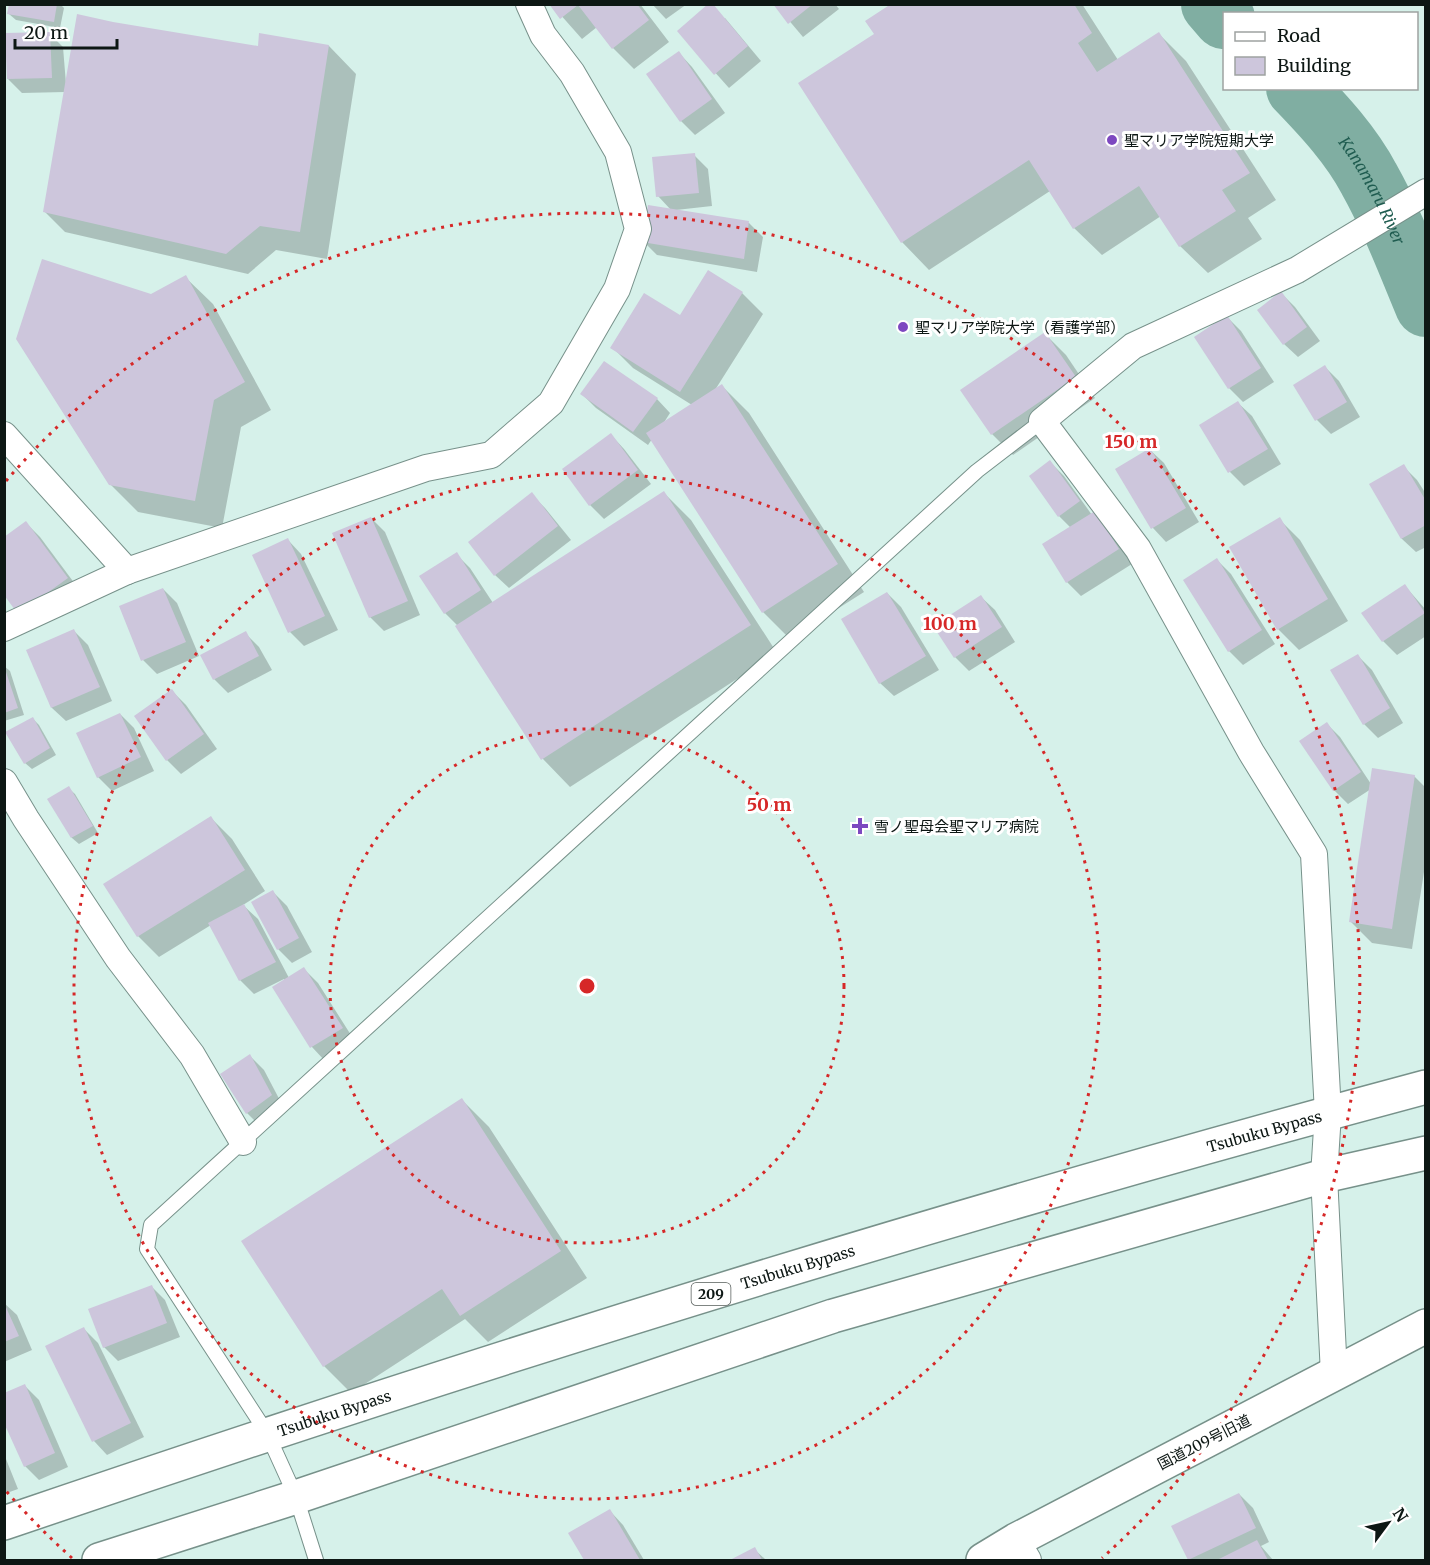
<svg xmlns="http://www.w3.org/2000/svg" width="1430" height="1565" viewBox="0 0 1430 1565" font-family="Merriweather,'Noto Sans JP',serif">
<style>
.shadow{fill:#0003}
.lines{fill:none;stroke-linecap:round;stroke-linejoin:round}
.river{stroke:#80aea2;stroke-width:62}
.building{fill:#cdc6dc}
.lane-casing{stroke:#77918a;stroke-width:16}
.street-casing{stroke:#77918a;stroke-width:28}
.secondary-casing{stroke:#77918a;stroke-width:36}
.highway-casing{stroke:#77918a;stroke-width:36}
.lane{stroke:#fff;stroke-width:14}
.street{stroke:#fff;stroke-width:26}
.secondary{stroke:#fff;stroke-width:33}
.highway{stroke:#fff;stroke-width:33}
.ring{fill:none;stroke:#d62828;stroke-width:3;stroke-dasharray:3 6}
.poi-dot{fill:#7d48c0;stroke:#fff;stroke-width:2}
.labels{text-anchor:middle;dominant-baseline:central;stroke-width:6;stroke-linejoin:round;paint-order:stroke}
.shield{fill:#fff;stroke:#565d5a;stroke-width:1.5}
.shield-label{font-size:14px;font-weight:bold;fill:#0d1714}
.poi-label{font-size:15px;fill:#0d1714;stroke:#fff;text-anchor:start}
.street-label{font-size:15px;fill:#0d1714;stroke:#fff}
.water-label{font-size:16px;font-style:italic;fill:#1f5c50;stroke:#fff}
.centre{fill:#d62828;stroke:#fff;stroke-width:3}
.ring-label{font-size:18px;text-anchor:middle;font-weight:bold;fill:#d62828;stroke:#fff;stroke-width:6;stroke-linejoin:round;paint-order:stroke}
</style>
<rect width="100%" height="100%" fill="#d6f1ea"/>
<g class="shadow">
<polygon points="11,4 60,4 64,8 60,28 16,20 9,14"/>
<polygon points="551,4 640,4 669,42 634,69 613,48 597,27 582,39"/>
<polygon points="652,4 687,4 666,19"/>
<polygon points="775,4 835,4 839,9 803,37"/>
<polygon points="894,4 1082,4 1118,60 1159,34 1186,61 1276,200 1248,218 1262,239 1208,273 1180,246 1161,216 1102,255 1074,228 1050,191 929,270 902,242 876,34"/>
<polygon points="725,18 761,61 729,88 679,32"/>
<polygon points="49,33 63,47 66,84 259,47 329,46 356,74 327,259 276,250 248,274 65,232 44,211 65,92 22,93 8,79"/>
<polygon points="679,53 692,67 725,113 695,135 681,121"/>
<polygon points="694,155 708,169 712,206 676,210 749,223 763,237 757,272 657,255 644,242 671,210 658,196"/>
<polygon points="185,277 213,304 271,410 241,427 222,528 138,512 110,484 152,296"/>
<polygon points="742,293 763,314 715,390 722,386 749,413 864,592 790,639 763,612 652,439 648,445 596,408 582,394 657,399 670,413 663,424 692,405 633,368 612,347"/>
<polygon points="1281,293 1295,307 1320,341 1298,357 1284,344"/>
<polygon points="1227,317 1241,331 1274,382 1243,402 1229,388"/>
<polygon points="1045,334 1066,355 1095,398 1013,455 992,434"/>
<polygon points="1325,367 1339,381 1360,417 1331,434 1317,420 1295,385"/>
<polygon points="1238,403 1252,416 1281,464 1244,486 1230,472 1201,425"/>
<polygon points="611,435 624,449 651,484 604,519 590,505"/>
<polygon points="1150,450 1164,463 1199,522 1166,542 1153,528"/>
<polygon points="1050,462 1064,476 1092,515 1109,526 1132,564 1081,596 1067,582 1071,528 1059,516"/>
<polygon points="1403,466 1417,480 1426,494 1426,547 1416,552 1402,539 1371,485"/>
<polygon points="664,493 691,520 777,653 570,787 543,759 458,626 445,613 456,554 470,568 493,603"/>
<polygon points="531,494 545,508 571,540 509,588 495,575"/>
<polygon points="371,518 385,532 420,615 384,631 370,617"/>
<polygon points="1279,519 1300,540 1348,621 1299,650 1278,629"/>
<polygon points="26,523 40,537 81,592 33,627"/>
<polygon points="288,540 301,554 338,630 304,646 290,632"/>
<polygon points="1217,560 1231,574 1275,644 1243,665 1229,651"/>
<polygon points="1405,586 1426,610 1426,636 1397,655 1383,641"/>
<polygon points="163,589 177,603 199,656 157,674 143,660"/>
<polygon points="887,593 901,607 939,670 894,696 880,683"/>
<polygon points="981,597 995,610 1015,642 969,671 955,657 935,626"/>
<polygon points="74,631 88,645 112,701 66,721 52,708 28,651"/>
<polygon points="245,633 259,647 272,670 228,693 214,679"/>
<polygon points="1358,656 1372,670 1403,723 1378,738 1364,724"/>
<polygon points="4,666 10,671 24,715 4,721"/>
<polygon points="172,691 186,705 217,749 181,774 167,760 136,717"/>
<polygon points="120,714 134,728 154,771 112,791 98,777"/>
<polygon points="33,719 39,725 56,755 32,769 25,763"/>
<polygon points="1327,724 1340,737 1371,784 1414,776 1426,788 1426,859 1412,949 1372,943 1351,922 1371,789 1348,804 1334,790"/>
<polygon points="68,788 75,794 98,833 79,844 72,838 49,799"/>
<polygon points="211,818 232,839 265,891 243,905 258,919 289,978 304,969 318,983 356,1043 325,1061 312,1047 274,988 285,981 284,979 254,994 240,980 211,925 159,957 138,936 105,884"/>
<polygon points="273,892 287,906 312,952 292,963 278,949"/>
<polygon points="250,1056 264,1070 285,1110 261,1127 247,1113"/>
<polygon points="462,1100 489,1127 587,1278 488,1342 465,1319 351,1393 324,1366"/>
<polygon points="151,1286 165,1300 180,1337 118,1361 104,1347"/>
<polygon points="4,1303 17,1315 32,1350 4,1362"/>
<polygon points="84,1329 98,1343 144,1437 107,1455 94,1441"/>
<polygon points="25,1386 39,1400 68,1467 39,1480 25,1466"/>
<polygon points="4,1454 18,1489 4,1494"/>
<polygon points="1239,1494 1253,1508 1269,1542 1261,1546 1273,1560 1190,1560 1173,1527"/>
<polygon points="610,1511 623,1525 644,1560 585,1560 570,1534"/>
<polygon points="754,1549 766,1560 733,1560"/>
</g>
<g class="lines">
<g class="river">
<polyline points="1212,4 1224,18"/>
<path id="s1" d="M 1297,88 C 1324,116 1351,145 1369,179 C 1392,220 1408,263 1426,306"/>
</g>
</g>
<g class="building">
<polygon points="9,4 57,4 54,22 7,14"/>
<polygon points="549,4 637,4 649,20 612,49 578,5 560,19"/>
<polygon points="708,4 713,4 748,46 714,75 677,31"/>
<polygon points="773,4 813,4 788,24"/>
<polygon points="891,4 1074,4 1092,33 1078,43 1097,72 1159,32 1250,173 1222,190 1236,211 1179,247 1139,186 1073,229 1029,160 901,243 798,83 874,34 865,21"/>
<polygon points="77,14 113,22 258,46 259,33 329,45 300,232 260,226 226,254 43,212"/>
<polygon points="50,32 52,78 7,79 5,33"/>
<polygon points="679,51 712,99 680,122 646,74"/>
<polygon points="695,153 699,193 656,197 652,157"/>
<polygon points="648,205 749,221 744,259 642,242"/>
<polygon points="42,259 151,294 186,275 245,382 214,400 195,501 109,485 16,339"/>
<polygon points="708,270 743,292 680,392 610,348 644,293 680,315"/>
<polygon points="1281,291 1307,327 1283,345 1257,310"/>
<polygon points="1227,315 1261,368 1228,389 1194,337"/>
<polygon points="1045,332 1076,377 991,435 960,390"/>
<polygon points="604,361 658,398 633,432 580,394"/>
<polygon points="1325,365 1347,402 1315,421 1293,385"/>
<polygon points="722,384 838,564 762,613 646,433"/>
<polygon points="1238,401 1268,449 1228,473 1199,425"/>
<polygon points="611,433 638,470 589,506 562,469"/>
<polygon points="1150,448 1186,508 1151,529 1115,469"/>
<polygon points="1050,460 1080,501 1058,517 1029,476"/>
<polygon points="1404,464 1426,501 1426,525 1401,539 1369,484"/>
<polygon points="664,491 751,625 541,760 455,626"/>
<polygon points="532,492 558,526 494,576 468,542"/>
<polygon points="1095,511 1119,549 1066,583 1042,544"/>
<polygon points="371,517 408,601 369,618 332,533"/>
<polygon points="1280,517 1328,599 1277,630 1229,547"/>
<polygon points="26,521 68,578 18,614 4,595 4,537"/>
<polygon points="288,538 325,616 288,633 252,555"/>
<polygon points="457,552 481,590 444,614 419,576"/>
<polygon points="1217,558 1262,630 1228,652 1183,580"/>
<polygon points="1405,584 1425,613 1382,642 1361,613"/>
<polygon points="163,588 186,642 141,661 119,606"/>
<polygon points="887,592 926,656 879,684 841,619"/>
<polygon points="981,595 1002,627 954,658 933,626"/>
<polygon points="74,629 100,687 51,708 26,650"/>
<polygon points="246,631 259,656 213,680 200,655"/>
<polygon points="1358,654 1390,708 1363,725 1330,670"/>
<polygon points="4,666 18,708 4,713"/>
<polygon points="172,689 204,734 166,761 134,716"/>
<polygon points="120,713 141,757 97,778 76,733"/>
<polygon points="33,717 50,748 24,764 5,732"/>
<polygon points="1327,722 1361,772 1333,791 1299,741"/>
<polygon points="1372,768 1415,775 1392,929 1349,922"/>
<polygon points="69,786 93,826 71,838 47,799"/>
<polygon points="211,816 245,870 137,937 103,884"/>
<polygon points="273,890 299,938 277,950 251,902"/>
<polygon points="244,904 276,962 239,981 208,923"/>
<polygon points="304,967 343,1028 310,1048 272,987"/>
<polygon points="250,1054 272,1095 246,1114 220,1074"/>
<polygon points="462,1098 561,1251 460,1316 442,1289 323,1367 241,1241"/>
<polygon points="152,1285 167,1323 103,1348 88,1309"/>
<polygon points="4,1303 19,1336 4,1342"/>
<polygon points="84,1327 131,1423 92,1442 45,1346"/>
<polygon points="25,1384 55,1453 24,1467 4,1423 4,1393"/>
<polygon points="1239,1493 1256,1528 1188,1560 1171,1526"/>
<polygon points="610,1509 640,1560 584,1560 568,1533"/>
<polygon points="1257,1540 1268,1560 1217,1560"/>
<polygon points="755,1547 762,1560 730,1560"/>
</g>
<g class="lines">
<defs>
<polyline id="lane" points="316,1560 296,1497 267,1433 147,1249 151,1225 977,471 1042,421"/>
<g id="street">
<polyline points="4,435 127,571"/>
<polyline points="4,628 127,571 426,468 491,455 551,403 617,289 638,229 618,152 572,73 543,35 529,4"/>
<polyline points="4,782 26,819 118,958 192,1055 243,1142"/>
<polyline points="1334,1374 1324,1176 1328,1113 1314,854 1251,752 1138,549 1042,421 1133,346 1297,270 1426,192"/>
<polyline points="1016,1540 1028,1560"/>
</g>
<polyline id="secondary" points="983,1560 1016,1540 1426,1326"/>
<g id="highway">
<path id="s2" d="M 4,1523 C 473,1363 947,1215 1426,1087"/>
<polyline points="99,1560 296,1497 833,1316 1324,1176 1426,1153"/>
</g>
</defs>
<use href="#lane" class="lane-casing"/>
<use href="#street" class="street-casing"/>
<use href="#secondary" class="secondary-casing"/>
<use href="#highway" class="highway-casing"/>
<use href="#lane" class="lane"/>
<use href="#street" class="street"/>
<use href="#secondary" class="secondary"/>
<use href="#highway" class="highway"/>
</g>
<g class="ring">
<circle cx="587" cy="986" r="257"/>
<circle cx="587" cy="986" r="513"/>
<path d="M72 1558A770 770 0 0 1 6 1491M6 481A770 770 0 1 1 1102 1558"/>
</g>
<g class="poi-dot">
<circle cx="1112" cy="140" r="6"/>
<circle cx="903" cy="327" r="6"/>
<path d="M857 817h6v6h6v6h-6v6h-6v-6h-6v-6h6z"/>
</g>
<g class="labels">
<rect class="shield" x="691.5" y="1283" width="39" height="22" rx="4.5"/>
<g class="shield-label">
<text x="711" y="1294">209</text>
</g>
<g class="poi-label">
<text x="1124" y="140">聖マリア学院短期大学</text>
<text x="915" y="327">聖マリア学院大学（看護学部）</text>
<text x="874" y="826">雪ノ聖母会聖マリア病院</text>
</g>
<g class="street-label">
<text stroke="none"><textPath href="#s2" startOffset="1320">Tsubuku Bypass</textPath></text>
<text stroke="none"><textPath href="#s2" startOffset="834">Tsubuku Bypass</textPath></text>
<text stroke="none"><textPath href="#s2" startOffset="348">Tsubuku Bypass</textPath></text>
<text transform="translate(1204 1442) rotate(-27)">国道209号旧道</text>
</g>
<g class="water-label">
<text stroke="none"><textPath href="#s1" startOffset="128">Kanamaru River</textPath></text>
</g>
</g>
<circle cx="587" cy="986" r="9" class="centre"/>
<g class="ring-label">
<text x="1131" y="448">150 m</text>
<text x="950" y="630">100 m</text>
<text x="769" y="811">50 m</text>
</g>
<rect width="1430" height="1565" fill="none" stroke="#0d1714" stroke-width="12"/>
<rect x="1223" y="12" width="195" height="78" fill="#ffffff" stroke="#9ea2a1" stroke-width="1.5"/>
<rect x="1235" y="32" width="30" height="9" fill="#ffffff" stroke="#9ea2a1" stroke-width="1.5"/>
<text x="1277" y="42" font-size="18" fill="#0d1714">Road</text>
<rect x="1235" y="57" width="30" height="18" fill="#cdc6dc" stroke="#9ea2a1" stroke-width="1.5"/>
<text x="1277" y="72" font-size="18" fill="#0d1714">Building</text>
<g transform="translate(1388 1523) rotate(57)" stroke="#ffffff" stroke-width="4.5" paint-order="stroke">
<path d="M0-4.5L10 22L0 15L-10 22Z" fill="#0d1714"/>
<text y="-9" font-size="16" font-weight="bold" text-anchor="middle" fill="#0d1714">N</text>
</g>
<path d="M15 39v9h102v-9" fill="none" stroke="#0d1714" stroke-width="3"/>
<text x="24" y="39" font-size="18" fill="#0d1714" stroke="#ffffff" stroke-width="4.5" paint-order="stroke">20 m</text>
</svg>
